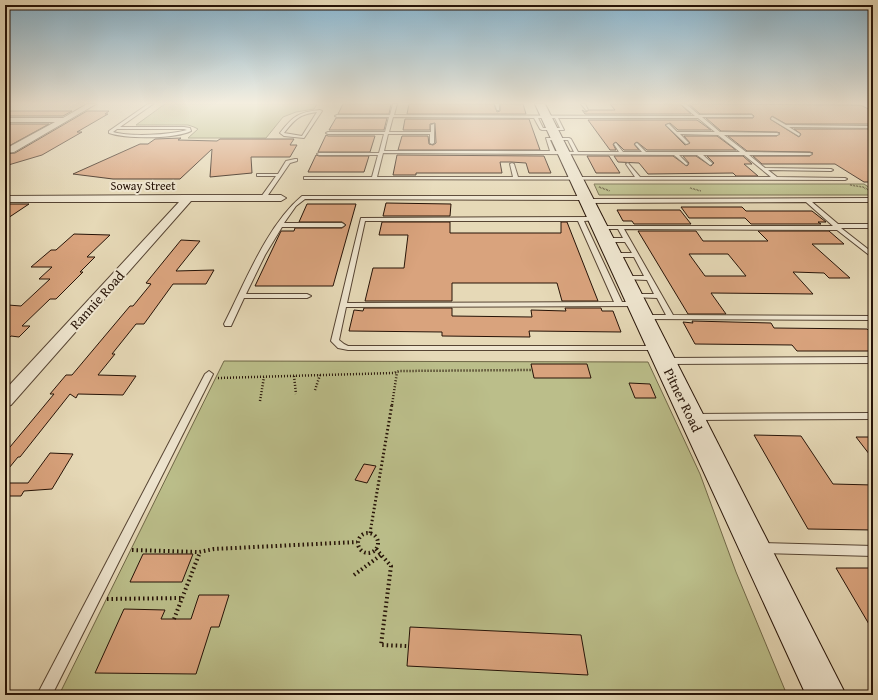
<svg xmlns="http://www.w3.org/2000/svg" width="878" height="700" viewBox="0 0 878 700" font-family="'Gentium Book Plus',serif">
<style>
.green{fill:#bbbe8a;stroke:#706848}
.building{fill:#d9a37d;stroke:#261307;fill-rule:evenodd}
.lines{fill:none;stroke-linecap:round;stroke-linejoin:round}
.lane-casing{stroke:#564433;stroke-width:2}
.street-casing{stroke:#564433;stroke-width:2}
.secondary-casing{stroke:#261307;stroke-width:2}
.path-far3{stroke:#261307;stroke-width:1.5;stroke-dasharray:0.5 1;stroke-linecap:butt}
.path-far2{stroke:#261307;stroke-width:2.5;stroke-dasharray:1 2;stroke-linecap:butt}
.path-far1{stroke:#261307;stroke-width:3;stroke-dasharray:1.5 2.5;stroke-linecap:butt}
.path{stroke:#261307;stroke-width:4;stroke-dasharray:1.5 3;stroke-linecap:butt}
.lane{fill:#efe6d0;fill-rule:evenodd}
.street{fill:#efe6d0;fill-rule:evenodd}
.secondary{fill:#efe6d0;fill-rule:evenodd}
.labels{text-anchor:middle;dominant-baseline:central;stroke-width:4;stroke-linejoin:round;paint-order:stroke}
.far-street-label{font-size:12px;fill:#261307;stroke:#efe6d0}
.street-label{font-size:14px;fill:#261307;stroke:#efe6d0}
</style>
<rect width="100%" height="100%" fill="#e6d9b7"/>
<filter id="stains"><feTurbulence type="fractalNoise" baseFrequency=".005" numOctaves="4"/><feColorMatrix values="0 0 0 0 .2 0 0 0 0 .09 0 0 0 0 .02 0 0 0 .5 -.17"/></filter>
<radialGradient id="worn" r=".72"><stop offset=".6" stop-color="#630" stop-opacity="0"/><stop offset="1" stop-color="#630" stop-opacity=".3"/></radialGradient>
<g class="green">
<polygon points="165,104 317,104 314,109 296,112 283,117 266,138 188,138 198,129 194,127 188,125 136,125"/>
<polygon points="594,184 864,184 873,190 873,195 599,195"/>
<polygon points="224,361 648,362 700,474 736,572 787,695 214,695 60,693"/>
</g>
<g class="building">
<polygon points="343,104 391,104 389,114 338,114"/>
<polygon points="409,104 494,104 497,112 500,111 500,104 523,104 526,114 407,114"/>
<polygon points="610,104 680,104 691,114 585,114 582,110 586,112 589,110 615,110"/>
<polygon points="689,104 860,105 873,111 873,124 786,124 772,116 770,119 799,137 801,134 794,129 873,129 873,182 864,182 835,164 762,164 753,156 810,156 813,153 810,152 747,151 728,136 777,136 780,133 777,132 721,131 706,118 753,118 754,116 752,114 700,114"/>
<polygon points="5,111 72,111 63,116 5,116"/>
<polygon points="87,111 109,111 105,114 108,114 77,132 82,132 42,155 5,166 5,154 15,153"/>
<polygon points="336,118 387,118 384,130 329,130"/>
<polygon points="405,119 529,119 540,150 398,150 402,136 428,136 429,144 433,145 436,143 435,123 430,124 430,130 403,130"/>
<polygon points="588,120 697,120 711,130 678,130 670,123 665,125 685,145 690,143 684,136 717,136 736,150 647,150 637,142 634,144 639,150 624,150 616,142 613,144 616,150 610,150"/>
<polygon points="5,124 49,124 9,146 5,146"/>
<polygon points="326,135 328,136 375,136 370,152 318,152"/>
<polygon points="181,138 178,140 217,141 220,139 294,139 290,145 297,145 290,157 251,157 252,173 210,177 212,149 180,179 113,179 73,174 140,144 148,144 155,139"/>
<polygon points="316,155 319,156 369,156 364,172 308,172"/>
<polygon points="397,155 544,156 551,173 529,173 526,163 511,162 500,162 502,173 416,173 416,175 393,175"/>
<polygon points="587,156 609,156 620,173 596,173"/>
<polygon points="614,156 673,156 687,166 689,163 683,156 696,156 711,166 714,163 707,156 743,156 752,164 744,164 758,176 736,176 733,173 648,174 639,163 618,162"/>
<polygon points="386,203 451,204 450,216 383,216"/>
<polygon points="5,204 29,204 5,220"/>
<polygon points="307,204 356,204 333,286 255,286 281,231 294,231 295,228 342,228 346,225 342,222 299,222"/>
<polygon points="681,207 742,207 746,211 812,211 826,222 818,222 821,224 751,224 745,218 689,218"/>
<polygon points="617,210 680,210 691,224 634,224 632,221 623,221"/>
<polygon points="382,222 450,222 450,233 561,233 561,222 567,222 598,301 562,301 557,283 452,283 452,301 365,301 373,268 404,268 408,235 379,235"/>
<path d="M 638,231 L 696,231 L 703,241 L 768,241 L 758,231 L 829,231 L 844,244 L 812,244 L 850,278 L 829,278 L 824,273 L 793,272 L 813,294 L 711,293 L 726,314 L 688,314 ZM 689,254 L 728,254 L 746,276 L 705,276 Z"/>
<polygon points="74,234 110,235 87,257 95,257 80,272 83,272 56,299 50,299 22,326 30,326 19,337 11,336 5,342 5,308 8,305 21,306 50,279 39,279 52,267 31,267 51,250 56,250"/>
<polygon points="181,240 200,241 176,271 214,270 206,284 173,284 144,324 136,324 112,354 115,354 98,375 136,376 123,395 78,394 76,398 70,394 20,457 18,457 5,473 5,453 54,394 50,394 66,375 72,375 130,306 133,306 151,284 146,283"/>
<polygon points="364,308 452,308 452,316 532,317 531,310 566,311 565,308 601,308 602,311 613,311 621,332 529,331 530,337 442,336 442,332 349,331 354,310 363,311"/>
<polygon points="692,321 771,323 774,328 867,329 873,335 873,351 797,351 792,345 695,344 683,322 693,323"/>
<polygon points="531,364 587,364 591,378 534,378"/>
<polygon points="629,383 650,384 656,398 635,398"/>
<polygon points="754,435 801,436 833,484 873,485 873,530 808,529"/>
<polygon points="856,437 873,437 873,459"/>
<polygon points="50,453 73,454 52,489 24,491 21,496 5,496 5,483 28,483"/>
<polygon points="364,464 376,466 367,483 355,480"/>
<polygon points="143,554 193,554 182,582 130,582"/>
<polygon points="836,568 873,568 873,631"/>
<polygon points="199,595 229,595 219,627 211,627 196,674 95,673 124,609 165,610 161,619 191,619"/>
<polygon points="410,627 581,635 588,675 407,666"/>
</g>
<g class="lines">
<defs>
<g id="lane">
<path d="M 148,104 L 153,104 L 120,127 L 184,127 L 190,128 L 191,131 C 175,139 126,139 109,133 L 109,131 ZM 117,129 L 184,129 L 187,130 C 170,135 130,137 113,132 Z"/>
<path d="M 393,104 L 397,104 L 394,115 L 695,116 L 681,104 L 686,104 L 699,115 L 752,115 L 753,117 L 702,117 L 720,132 L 777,133 L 779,134 L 777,135 L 724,135 L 746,152 L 810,153 L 812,154 L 810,155 L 749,155 L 765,168 L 831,169 L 833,170 L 831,171 L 768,170 L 777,177 L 845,178 L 847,179 L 845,180 L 304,179 L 304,177 L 372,177 L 378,155 L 319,155 L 317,154 L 319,153 L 379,153 L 384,134 L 328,134 L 326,133 L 328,132 L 385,132 L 389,117 L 337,117 L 335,116 L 337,115 L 390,115 ZM 393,117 L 534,118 L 540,129 L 542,130 L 564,130 L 558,118 L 698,118 L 715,132 L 677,132 L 669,124 L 666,125 L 686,144 L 689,143 L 680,134 L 718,135 L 740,152 L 646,152 L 637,143 L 635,144 L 642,152 L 623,152 L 616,143 L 614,144 L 619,152 L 578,152 L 571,139 L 569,138 L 546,138 L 550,151 L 384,151 L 388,134 L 430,134 L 430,143 L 432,144 L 434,143 L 434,124 L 431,125 L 431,132 L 389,132 ZM 538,118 L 555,118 L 560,128 L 543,128 ZM 550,140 L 568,140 L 574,152 L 555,151 ZM 383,153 L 674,155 L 686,165 L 688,164 L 679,155 L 697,155 L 710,165 L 712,164 L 712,163 L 703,155 L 744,155 L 771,177 L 640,177 L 628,163 L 626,164 L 635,177 L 518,177 L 514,164 L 512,163 L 510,164 L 513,177 L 377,177 Z"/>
<polygon points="495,104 499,104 499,110 497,110"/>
<polygon points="581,104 585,104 588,110 586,110"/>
<polygon points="869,104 873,105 873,108 869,106"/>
<path d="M 320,110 L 322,111 L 304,138 L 284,136 L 280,133 C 293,116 299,112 320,110 ZM 317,112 L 302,136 L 284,133 C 295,119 300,114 317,112 Z"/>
<polygon points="772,117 786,125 873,126 873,128 789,127 800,134 799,136 771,119"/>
<polygon points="295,159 297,159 297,161 290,163 266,198 262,198 261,197 276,176 257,176 257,174 278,174 286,161"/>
<path d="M 302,196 L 586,196 L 589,198 L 586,200 L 305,199 L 296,206 L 284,223 L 342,223 L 345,225 L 342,227 L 282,227 L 265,255 L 246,294 L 307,294 L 311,296 L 307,298 L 244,298 L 231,326 L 225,326 L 224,324 C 245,283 267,225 302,196 Z"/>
<polygon points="873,198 873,202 812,202 838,224 873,224 873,228 841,228 873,253 873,258 837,230 624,229 673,315 873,316 873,320 641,319 640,317 644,315 666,315 657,298 631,297 629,296 633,294 654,294 647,280 622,279 621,278 624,276 644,276 634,257 613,257 610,255 613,253 632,253 625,242 606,242 603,240 606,238 623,238 618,229 600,229 598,228 598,226 833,226 806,202 587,203 584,201 587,199"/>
<path d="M 596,217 L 599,219 L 598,220 L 584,221 L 622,302 L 636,302 L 640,304 L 639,306 L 346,307 L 339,340 L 344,344 L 348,346 L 660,346 L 661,348 L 660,350 L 348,350 L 338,348 L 331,341 L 361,218 ZM 365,221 L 578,221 L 614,302 L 347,303 Z"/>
<polygon points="873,357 873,363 666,364 662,361 666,358"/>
<polygon points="209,371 213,374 52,695 37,695 205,374"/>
<polygon points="873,413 873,419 694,420 691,419 689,417 691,415 694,414"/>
<polygon points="762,543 873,546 873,556 762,553 758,552 756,548 758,544"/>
</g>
<g id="street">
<polygon points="87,104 96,104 14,152 5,153 5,147 9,147 55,122 5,122 5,118 63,118"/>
<polygon points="187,195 281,195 286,198 281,201 191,201 11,405 5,407 5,390 179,202 5,202 5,196"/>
</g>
<polygon id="secondary" points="535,104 545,104 846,695 806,695"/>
</defs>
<use href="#lane" class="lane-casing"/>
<use href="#street" class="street-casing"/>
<use href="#secondary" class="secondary-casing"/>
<g class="path-far3">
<polyline points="850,185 863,187 870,191"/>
<polyline points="599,187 610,191"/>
<polyline points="690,188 701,191"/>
</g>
<g class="path-far2">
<polyline points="294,376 296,394"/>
<polyline points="218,378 394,373 399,371 532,370"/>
<polyline points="315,390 320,375"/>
<polyline points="260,401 264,377"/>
<polyline points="392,405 397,372"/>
</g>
<polyline class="path-far1" points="370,533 392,404"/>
<g class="path">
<circle cx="368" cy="543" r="10"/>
<polyline points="376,549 391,566 381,645 408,646"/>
<polyline points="132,550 199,552 214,549 357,542"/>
<polyline points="354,575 381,555"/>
<polyline points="107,599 182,598"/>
<polyline points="174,619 200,552"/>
</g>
<use href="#lane" class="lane"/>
<use href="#street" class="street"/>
<use href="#secondary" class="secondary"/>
</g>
<linearGradient id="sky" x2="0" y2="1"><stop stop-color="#87b6d2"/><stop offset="0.51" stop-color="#f4eedf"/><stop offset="1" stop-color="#f4eedf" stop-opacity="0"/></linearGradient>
<rect width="878" height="202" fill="url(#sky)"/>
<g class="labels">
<g class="far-street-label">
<text x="143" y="185">Soway Street</text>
</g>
<g class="street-label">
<text transform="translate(97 300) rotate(-48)">Rannie Road</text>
<text transform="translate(683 400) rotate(64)">Pitner Road</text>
</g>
</g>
<rect width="878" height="700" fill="none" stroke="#e6d9b7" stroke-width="20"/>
<rect x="6" y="6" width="866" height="688" fill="none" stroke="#261307" stroke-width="2"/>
<rect x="10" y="10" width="858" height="680" fill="none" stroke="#261307"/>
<rect width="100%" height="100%" filter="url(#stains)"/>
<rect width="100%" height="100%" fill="url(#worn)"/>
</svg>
